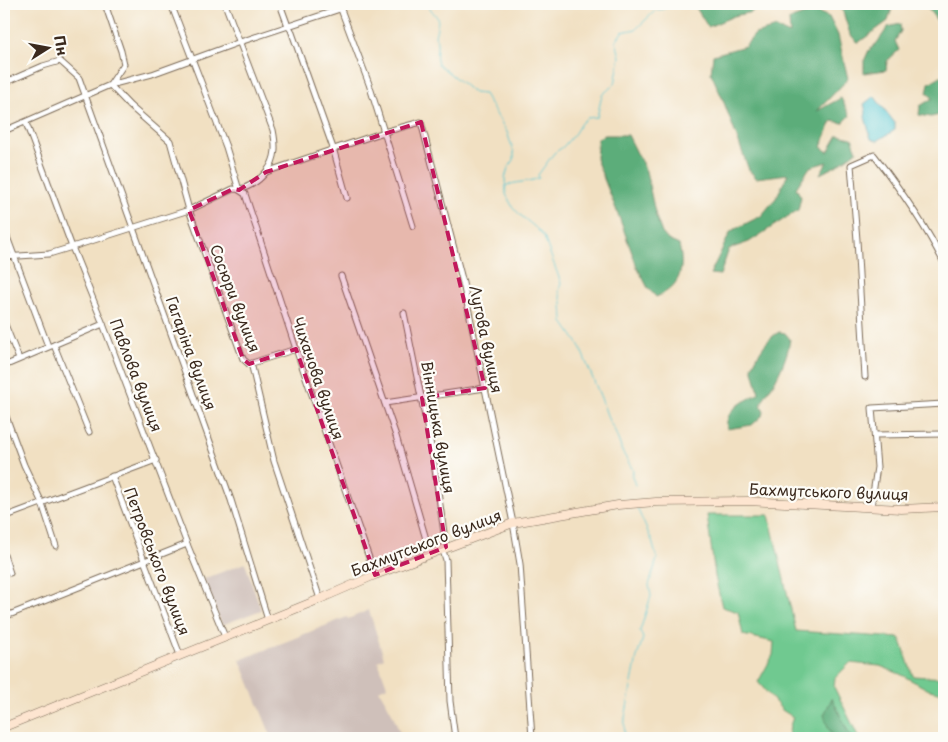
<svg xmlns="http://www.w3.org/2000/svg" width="948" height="742" viewBox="0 0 948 742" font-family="'Playpen Sans',sans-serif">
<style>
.industrial{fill:#cfc0ba}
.green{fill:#6fc990;stroke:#557a57}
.forest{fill:#5bad7a;stroke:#4b6c4c}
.water{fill:#5ac7d2;stroke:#4a7878}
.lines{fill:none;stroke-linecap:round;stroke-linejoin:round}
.stream{stroke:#5ac7d2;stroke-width:1}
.street-casing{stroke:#7b6a57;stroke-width:7}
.secondary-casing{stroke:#7b6a57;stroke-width:9}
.street{stroke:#fff;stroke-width:5}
.secondary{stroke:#fde5d0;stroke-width:8}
.marked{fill:#c2185b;fill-opacity:0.2;stroke:#c2185b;stroke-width:4;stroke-dasharray:10 6;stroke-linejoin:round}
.labels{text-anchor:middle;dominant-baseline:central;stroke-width:4.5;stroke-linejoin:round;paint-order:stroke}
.street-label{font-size:15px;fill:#3b2a1e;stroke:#fdfcf7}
</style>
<rect width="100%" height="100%" fill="#fdfcf7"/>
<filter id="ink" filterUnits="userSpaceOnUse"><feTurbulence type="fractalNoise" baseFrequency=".02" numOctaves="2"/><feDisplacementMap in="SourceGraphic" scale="10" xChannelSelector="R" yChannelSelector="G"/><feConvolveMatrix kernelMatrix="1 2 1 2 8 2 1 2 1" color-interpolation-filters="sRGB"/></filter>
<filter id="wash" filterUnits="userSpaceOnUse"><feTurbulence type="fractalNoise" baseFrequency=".0096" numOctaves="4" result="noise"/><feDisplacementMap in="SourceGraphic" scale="20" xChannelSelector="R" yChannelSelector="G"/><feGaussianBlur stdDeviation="1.12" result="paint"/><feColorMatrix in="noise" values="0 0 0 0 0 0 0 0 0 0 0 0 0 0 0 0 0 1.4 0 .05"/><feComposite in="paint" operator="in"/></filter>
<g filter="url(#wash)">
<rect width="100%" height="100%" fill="#f1e0c2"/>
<g class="industrial">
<polygon points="245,563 261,610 222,625 204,579"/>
<polygon points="369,610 384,658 378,661 387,686 379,690 392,713 402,738 272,738 240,660 347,617 348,619"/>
</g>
<polygon class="green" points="707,515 769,515 796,631 900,638 913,676 944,678 944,693 929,690 900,674 880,666 850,663 835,678 834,687 859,738 788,738 790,726 793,717 782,710 758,682 773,655 774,642 743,635 738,612 722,607 715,576"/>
<g class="forest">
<polygon points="699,4 758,4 752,12 734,16 708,27 695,6"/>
<polygon points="845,4 883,4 892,8 888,21 858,43 850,34 841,6"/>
<polygon points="927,4 944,4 944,25 938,22 926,6"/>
<polygon points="815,11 829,17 838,35 848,79 817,111 841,98 850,116 843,123 832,121 821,147 828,152 838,135 852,138 857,151 836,166 820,174 827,162 810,167 796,188 801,197 798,210 749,242 729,249 720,275 710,274 731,231 761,216 776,198 788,174 756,178 749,170 723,100 711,73 713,55 745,46 755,34 776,28 790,34 789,20"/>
<polygon points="900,24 901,31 895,41 899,50 887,61 886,70 864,73 864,61 869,50 877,43 888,27"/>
<polygon points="944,74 944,114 931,117 919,115 920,106 933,98 927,93 929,83"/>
<path d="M 605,135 L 628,135 L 646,171 L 656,217 L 662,233 L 668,240 L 679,245 C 685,270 680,287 656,297 L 648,288 L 637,267 L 618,214 L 596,159 L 598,138 Z"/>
<path d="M 779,332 L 785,333 L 790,339 C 788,354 782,368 775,381 C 770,389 764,396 761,405 L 764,411 L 763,415 L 752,425 L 727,429 C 724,408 745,402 759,393 L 752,367 C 758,354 766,339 779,332 Z"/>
<polygon points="832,698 851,738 834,738 828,727 824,715"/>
</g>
<polygon class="water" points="874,96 895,123 895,130 877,141 871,139 865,117 866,112 864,104"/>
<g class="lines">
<g class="stream">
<path d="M 426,4 C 439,20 440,15 435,36 C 440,45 434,55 438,64 L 474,93 L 484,94 L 507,132 L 514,153 L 514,160 L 508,168 L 505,178 L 506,194 L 512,206 L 519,214 L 536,228 L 544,237 L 561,283 L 559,291 L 562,302 L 563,322 L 579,345 L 601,398 L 609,421 L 614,429 L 623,453 L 633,470 L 632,476 L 635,485"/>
<path d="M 505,186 C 517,181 527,183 539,178 L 538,175 L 554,153 L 563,147 L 575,133 L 581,123 L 587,118 L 597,117 L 602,95 L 615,84 L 620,57 L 616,41 L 622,32 L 636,29 L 656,10 L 664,9 L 673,4"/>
<polyline points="624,738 625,718 637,657 643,638 640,631 651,596 649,585 657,559 652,541 637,508"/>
</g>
</g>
</g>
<g filter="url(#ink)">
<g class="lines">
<defs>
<g id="street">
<polyline points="105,4 121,51 124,64 110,85 130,106 170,141 189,210 243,359 252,367 274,461 320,599"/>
<polyline points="171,4 226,147 239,190 245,194 296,349 375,575"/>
<path d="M 225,4 L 273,130 C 276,145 277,158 267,171"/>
<polyline points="280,4 288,26 291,30 333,148 347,198"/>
<polyline points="339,4 369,84 384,132 421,122 463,283 513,523 520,564 532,738"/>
<polyline points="4,83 43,66 60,61 79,78 231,500 268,620"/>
<polyline points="26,123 72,247 103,324 187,544 225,637"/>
<polyline points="4,131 110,85 152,74 240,42 340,9"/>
<polyline points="4,229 48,346"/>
<path d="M 4,257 L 49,254 L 72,247 L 189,210 L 233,189 C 245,191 259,181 266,172 L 384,132 L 413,226"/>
<polyline points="341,276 396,436 430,553"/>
<polyline points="404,313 433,456 446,547"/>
<polyline points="4,322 19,359"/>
<polyline points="54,345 89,432"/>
<polyline points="249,364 296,349"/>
<polyline points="4,366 103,324"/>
<path d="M 865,377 L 857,240 L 851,165 L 874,155 C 900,189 925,224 944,263"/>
<polyline points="385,403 485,388"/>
<polyline points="4,411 24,465 42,503 56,546"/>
<polyline points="875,435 944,434"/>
<polyline points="112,476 180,655"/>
<polyline points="871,507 877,467 872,408 944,404"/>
<polyline points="4,517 156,460"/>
<polyline points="442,548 446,560 450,701 455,738"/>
<polyline points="4,555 10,573"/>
<polyline points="4,617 187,544"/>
</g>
<polyline id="secondary" points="4,727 320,599 375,575 513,523 618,505 656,502 748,501 901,509 944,507"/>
</defs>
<use href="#street" class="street-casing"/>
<use href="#secondary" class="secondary-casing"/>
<use href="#street" class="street"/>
<use href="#secondary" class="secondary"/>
</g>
</g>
<path class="marked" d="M 421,122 L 485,388 L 422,398 L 446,547 L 375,575 L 296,349 L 249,364 L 243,359 L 189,210 L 233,189 L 239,190 L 266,172 Z"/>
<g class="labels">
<g class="street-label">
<text transform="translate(236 298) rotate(69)">Сосюри вулиця</text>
<text transform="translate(487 339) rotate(78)">Лугова вулиця</text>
<text transform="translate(192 353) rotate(70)">Гагаріна вулиця</text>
<text transform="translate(137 375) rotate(69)">Павлова вулиця</text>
<text transform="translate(319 378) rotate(71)">Чихачова вулиця</text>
<text transform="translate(439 427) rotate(80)">Вінницька вулиця</text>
<text transform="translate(829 491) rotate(2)">Бахмутського вулиця</text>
<text transform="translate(426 542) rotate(-21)">Бахмутського вулиця</text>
<text transform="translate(158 561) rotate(69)">Петровського вулиця</text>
</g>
</g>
<rect width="948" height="742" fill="none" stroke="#fdfcf7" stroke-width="20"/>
<g transform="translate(48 48) rotate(79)" stroke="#fdfcf7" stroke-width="4" paint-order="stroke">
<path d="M0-4L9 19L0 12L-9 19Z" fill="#3b2a1e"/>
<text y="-8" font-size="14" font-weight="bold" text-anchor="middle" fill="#3b2a1e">Пн</text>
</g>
</svg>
